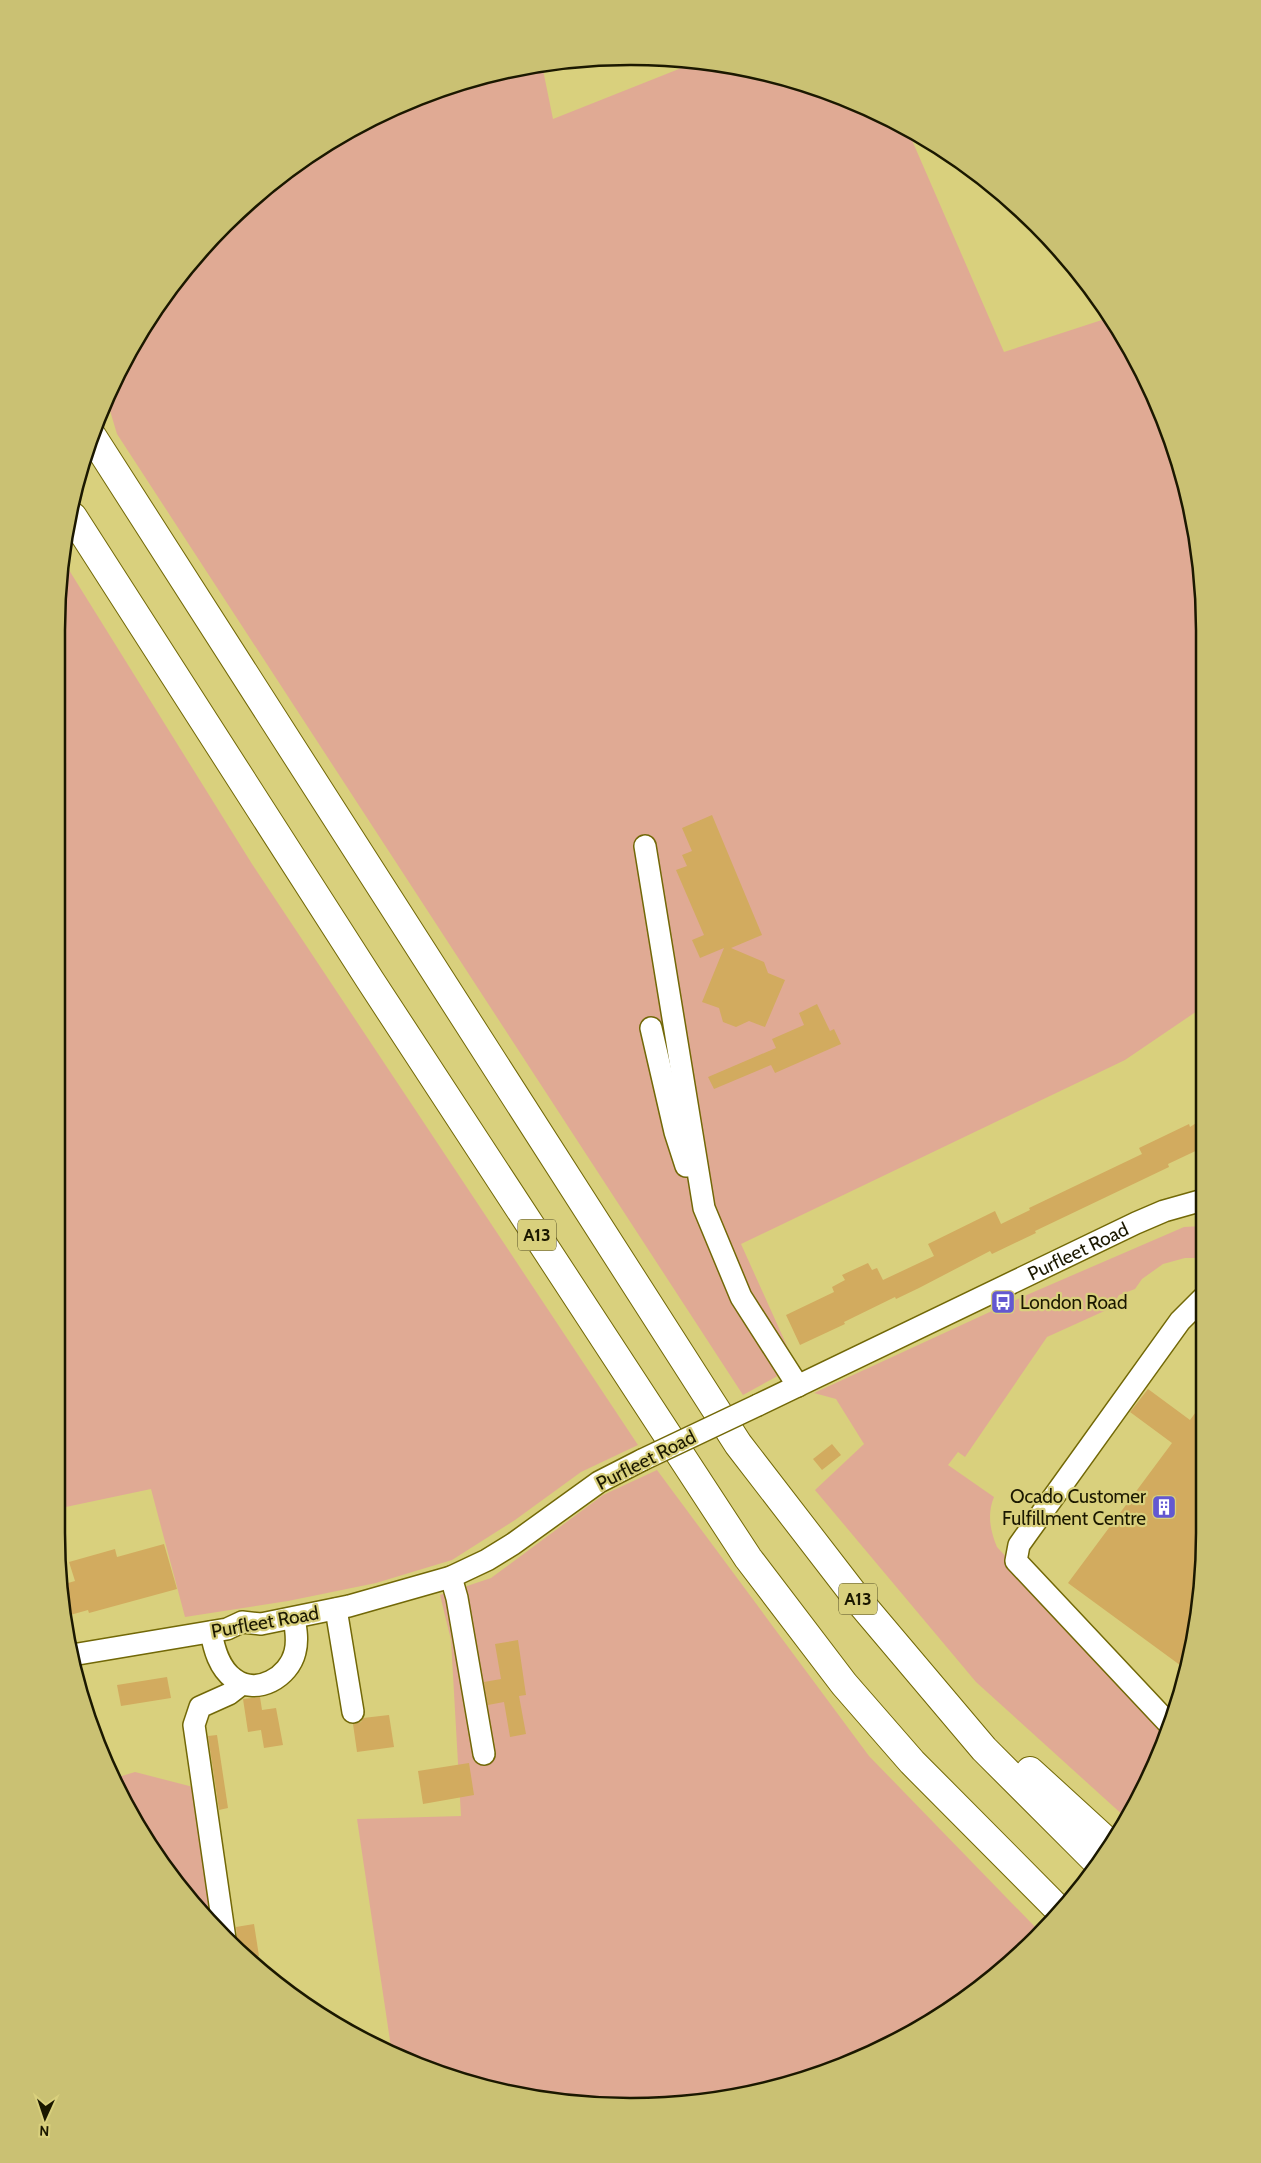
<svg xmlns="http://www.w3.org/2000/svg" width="1261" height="2163" viewBox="0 0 1261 2163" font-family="Cabin,sans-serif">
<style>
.green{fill:#e0aa94}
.building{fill:#d2ab5f}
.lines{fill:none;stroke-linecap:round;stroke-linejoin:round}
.minor-casing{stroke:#726807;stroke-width:24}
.highway-casing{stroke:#726807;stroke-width:30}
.minor{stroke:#fff;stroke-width:21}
.highway{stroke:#fff;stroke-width:28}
.minor-bridge-casing{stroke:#726807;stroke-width:24;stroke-linecap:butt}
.minor-bridge{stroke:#fff;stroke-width:21}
.labels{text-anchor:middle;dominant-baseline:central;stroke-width:4.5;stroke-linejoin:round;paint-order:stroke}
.shield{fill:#d9d07d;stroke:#544f26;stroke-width:1}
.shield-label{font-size:18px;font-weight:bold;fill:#1b1800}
.street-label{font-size:19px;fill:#1b1800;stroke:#d9d07d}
.poi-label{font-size:19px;fill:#1b1800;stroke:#d9d07d;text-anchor:start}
.rim{fill:none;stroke:#1b1800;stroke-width:2.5}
</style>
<rect width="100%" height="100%" fill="#d9d07d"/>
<g class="green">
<polygon points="694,63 742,67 850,100 908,131 1004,352 1108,318 1128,343 1174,446 1203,593 1203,1007 1125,1060 741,1244 796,1366 743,1395 117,434 108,404 153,312 224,225 311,153 410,100 518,67 542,65 553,119"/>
<polygon points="64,562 252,864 638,1445 581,1472 515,1520 452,1560 376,1583 288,1601 185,1617 151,1489 61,1508 58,593"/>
<path d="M 1203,1226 L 1203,1258 L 1185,1258 L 1163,1264 L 1142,1279 L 1135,1289 L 1119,1295 L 1111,1308 L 1047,1337 L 965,1457 L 958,1452 L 948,1465 L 994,1497 C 987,1514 990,1530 997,1547 L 1167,1733 L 1125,1817 L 976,1682 L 815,1490 L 864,1444 L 836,1399 L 814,1393 L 1029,1294 L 1184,1227 Z"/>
<polygon points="657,1470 869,1756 1039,1931 1009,1964 918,2030 850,2063 743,2096 668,2106 556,2102 482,2087 392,2054 357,1819 461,1816 451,1640 440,1595 491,1578 603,1495"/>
<polygon points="135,1772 197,1788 220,1933 175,1882 116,1787 112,1779"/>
</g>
<g class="building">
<polygon points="712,815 762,935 731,948 764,962 768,973 785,980 765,1027 749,1021 736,1027 723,1022 719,1008 702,1002 724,948 700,958 692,940 704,935 676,870 687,866 682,855 692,851 682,828"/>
<polygon points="817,1004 830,1031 834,1029 841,1044 775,1073 771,1065 714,1089 708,1077 776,1048 772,1039 804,1025 799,1013"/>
<polygon points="1204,1118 1204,1147 1168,1164 1169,1167 1035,1231 1036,1233 992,1254 990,1251 919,1288 896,1299 895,1297 844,1322 845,1324 800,1345 786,1315 834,1292 832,1287 845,1280 842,1275 868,1263 872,1270 877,1268 883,1280 934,1256 928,1244 995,1211 1001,1224 1030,1210 1029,1208 1142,1154 1139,1148 1189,1124 1190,1127"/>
<polygon points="1148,1389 1190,1420 1204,1401 1204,1570 1184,1668 1068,1583 1172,1443 1130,1412"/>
<polygon points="832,1444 841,1455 822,1470 813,1459"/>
<polygon points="164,1544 177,1589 89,1613 88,1610 63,1617 61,1608 61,1585 75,1581 69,1562 115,1549 117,1557"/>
<polygon points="518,1640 526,1695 519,1696 526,1734 510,1737 504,1702 488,1705 484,1682 501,1679 495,1644"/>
<polygon points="167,1677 171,1698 121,1706 117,1685"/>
<polygon points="260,1697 262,1710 276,1708 283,1745 264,1748 261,1730 248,1732 243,1699"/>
<polygon points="389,1715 394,1747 357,1752 353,1724 361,1722 363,1718"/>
<polygon points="217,1735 228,1808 219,1810 208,1736"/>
<polygon points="469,1763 474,1795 423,1804 418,1771"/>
<polygon points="254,1924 259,1956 248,1958 234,1947 237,1938 236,1927"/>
</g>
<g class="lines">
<defs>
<g id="minor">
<polyline points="645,846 704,1208 741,1297 798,1386"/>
<polyline points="651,1028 675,1132 686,1166"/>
<path id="s1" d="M 758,1405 L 1136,1223 L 1164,1211 L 1203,1200"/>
<polyline points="451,1577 457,1598 484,1754"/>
<polyline points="336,1609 353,1712"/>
<path d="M 211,1632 C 214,1649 219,1668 234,1679 C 257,1696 289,1677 295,1652 C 298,1641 296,1629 294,1618"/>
<polyline points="72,1655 227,1629 242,1622 261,1624 349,1606 451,1577 487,1560 513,1544 599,1482 642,1460"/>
<polyline points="1170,1725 1016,1561 1019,1545 1029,1531 1180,1321 1203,1298"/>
<polyline points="225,1939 194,1725 200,1707 229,1694 242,1684"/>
</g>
<g id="highway">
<polyline points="92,436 738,1444 859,1601 984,1749 1098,1863"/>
<polyline points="73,517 370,980 748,1558 844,1684 912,1762 1058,1909"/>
<polyline points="1030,1771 1111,1845"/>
</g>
</defs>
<use href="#minor" class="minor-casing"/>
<use href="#highway" class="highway-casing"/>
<use href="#minor" class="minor"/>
<use href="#highway" class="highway"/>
<defs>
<polyline id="minor-bridge" points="642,1460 758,1405"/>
</defs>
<use href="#minor-bridge" class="minor-bridge-casing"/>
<use href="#minor-bridge" class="minor-bridge"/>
</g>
<defs>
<symbol id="bus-square" viewBox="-11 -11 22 22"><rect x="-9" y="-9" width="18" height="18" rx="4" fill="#6358d1" stroke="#d9d07d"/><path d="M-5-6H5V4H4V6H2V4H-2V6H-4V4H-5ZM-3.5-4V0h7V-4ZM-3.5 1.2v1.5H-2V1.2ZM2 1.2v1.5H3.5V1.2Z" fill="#fff"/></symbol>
<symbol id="building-square" viewBox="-11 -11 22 22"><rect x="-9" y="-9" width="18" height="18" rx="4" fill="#6358d1" stroke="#d9d07d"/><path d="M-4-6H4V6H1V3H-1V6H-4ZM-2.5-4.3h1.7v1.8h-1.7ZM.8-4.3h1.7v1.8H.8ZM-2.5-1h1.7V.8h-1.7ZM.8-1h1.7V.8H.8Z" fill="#fff"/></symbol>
</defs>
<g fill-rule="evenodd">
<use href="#bus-square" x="989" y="1288" width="28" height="28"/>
<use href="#building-square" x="1150" y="1493" width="28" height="28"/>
</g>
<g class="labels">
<g class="shield">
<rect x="518" y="1219.5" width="38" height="31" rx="4"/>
<rect x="839" y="1583.5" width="38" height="31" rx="4"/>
</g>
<g class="shield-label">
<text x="537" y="1235">A13</text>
<text x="858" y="1599">A13</text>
</g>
<g class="street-label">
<text stroke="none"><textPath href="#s1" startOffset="355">Purfleet Road</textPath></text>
<text transform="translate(646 1460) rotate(-27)">Purfleet Road</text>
<text transform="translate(265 1622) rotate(-10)">Purfleet Road</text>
</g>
<g class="poi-label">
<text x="1020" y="1302">London Road</text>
<text x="1146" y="1496" text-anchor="end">Ocado Customer<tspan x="1146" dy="22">Fulfillment Centre</tspan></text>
</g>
</g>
<path d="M0 0H1261V2163H0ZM630 65H631A565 565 0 0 1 1196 630V1533A565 565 0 0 1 631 2098H630A565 565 0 0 1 65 1533V630A565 565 0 0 1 630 65Z" fill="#cac173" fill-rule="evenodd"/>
<path class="rim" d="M630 65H631A565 565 0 0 1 1196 630V1533A565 565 0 0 1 631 2098H630A565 565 0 0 1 65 1533V630A565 565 0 0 1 630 65Z"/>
<g transform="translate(45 2118) rotate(183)" stroke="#d9d07d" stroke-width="4" paint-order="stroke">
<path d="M0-4L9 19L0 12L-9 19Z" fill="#1b1800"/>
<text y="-8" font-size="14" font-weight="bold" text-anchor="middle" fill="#1b1800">N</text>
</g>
</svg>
